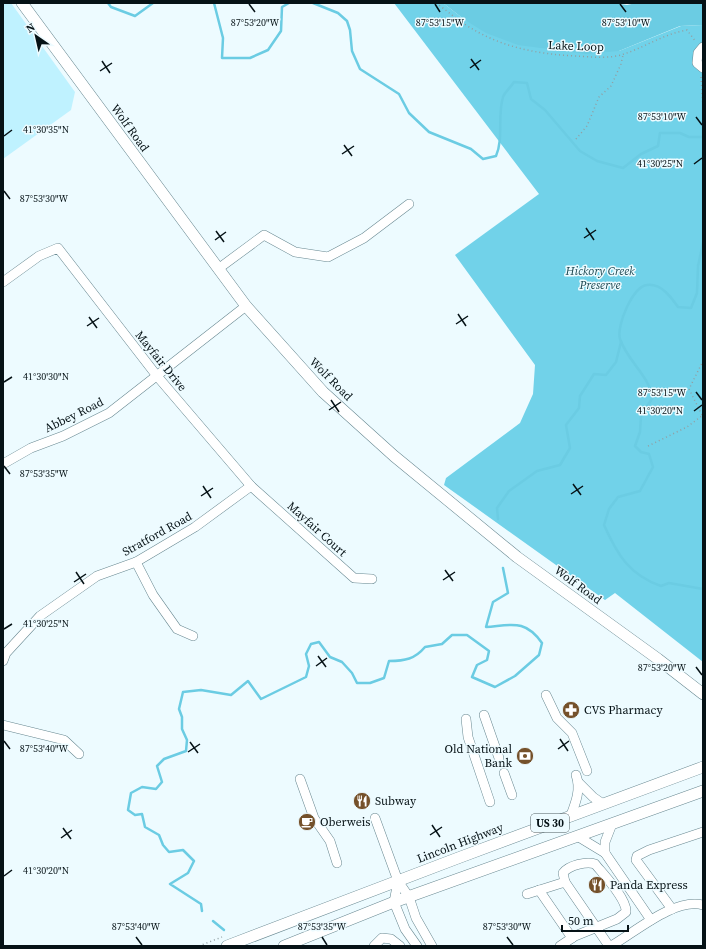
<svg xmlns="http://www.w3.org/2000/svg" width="706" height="949" viewBox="0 0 706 949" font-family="'Source Serif 4',serif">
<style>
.green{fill:#bff2ff}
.forest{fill:#71d2e9}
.water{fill:#6bcce3}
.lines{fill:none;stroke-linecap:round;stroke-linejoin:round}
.stream{stroke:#6bcce3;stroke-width:2.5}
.minor-tunnel{stroke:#cad8dc;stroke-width:9;stroke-dasharray:9 4.5;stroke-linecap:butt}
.minor-casing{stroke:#688891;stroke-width:10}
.major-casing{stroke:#688891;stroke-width:12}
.path{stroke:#929fa3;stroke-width:1.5;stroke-dasharray:1 3;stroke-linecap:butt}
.minor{stroke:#fff;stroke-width:9}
.major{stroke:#fff;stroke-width:11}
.ticks{fill:none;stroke:#061216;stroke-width:1.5}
.labels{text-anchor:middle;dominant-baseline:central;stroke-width:3;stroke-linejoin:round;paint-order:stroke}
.shield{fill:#edfbff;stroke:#4b585c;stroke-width:1}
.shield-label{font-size:11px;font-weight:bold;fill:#061216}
.street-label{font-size:12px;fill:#061216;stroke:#edfbff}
.park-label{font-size:12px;font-style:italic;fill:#19454f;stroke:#edfbff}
.poi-label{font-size:12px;fill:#061216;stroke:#edfbff;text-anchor:start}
.ticks-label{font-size:10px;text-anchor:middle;fill:#061216;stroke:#edfbff;stroke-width:3;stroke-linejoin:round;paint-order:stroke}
</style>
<rect width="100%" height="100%" fill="#edfbff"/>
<polygon class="green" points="3,3 11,3 75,92 71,110 3,159"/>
<polygon class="forest" points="394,3 443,3 465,20 619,51 681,26 703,25 703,662 615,593 605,600 444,485 446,478 520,423 533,394 535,365 455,255 539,194"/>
<polygon class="water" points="443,3 614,3 627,5 636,3 703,3 703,25 680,26 619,51 586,54 518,45 486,33 465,20"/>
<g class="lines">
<g class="stream">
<polyline points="108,3 111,7 135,16 153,3"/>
<polyline points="214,3 223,38 222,58 250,58 268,50 281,31 282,7 289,3"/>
<path d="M 313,3 L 338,13 L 347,21 L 350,30 L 352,51 L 360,69 L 399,94 L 409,113 L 429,132 L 471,149 L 483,159 L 496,156 C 504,137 497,117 503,97 C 505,92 511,87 514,82 L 527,83 L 531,99 L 545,110 L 580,151 L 597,161 L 623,168 L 641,154 L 658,146 L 660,133 L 680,133 L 689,137 L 703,137"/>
<path d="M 703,243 L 698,266 L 697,293 L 691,308 L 678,307 C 671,297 661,283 647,285 C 633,286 616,326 620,339 C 627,360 648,375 653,397 L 641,416 L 640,432 L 635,446 L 641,452 L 649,454 L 653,467 L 640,491 L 618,497 L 609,509 L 604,525 C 617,554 629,575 661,586 L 669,583 L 703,589"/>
<polyline points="498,519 497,508 509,491 537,471 560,465 570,448 566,425 579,408 580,396 594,374 606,375 616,362 621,342"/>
<path d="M 202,911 L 201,904 L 170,884 L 188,873 L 194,861 L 183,850 L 169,852 L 163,845 L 159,835 L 145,827 L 142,814 L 135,815 L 128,810 L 131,793 L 142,787 L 156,789 L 162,782 L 157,766 L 164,759 L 186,751 L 187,740 L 182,729 L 182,717 L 179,709 L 183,692 L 201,690 L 231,695 L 248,681 L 261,699 L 306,677 L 309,666 L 306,654 L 311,644 L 319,642 L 330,657 L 342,662 L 352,673 L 357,683 L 370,683 L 384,678 L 389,661 C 405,661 415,659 425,647 L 442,644 L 452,635 L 467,635 L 489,651 L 487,660 L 477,665 L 472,677 L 495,687 L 515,676 L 539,655 L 542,643 C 525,619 512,625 486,627 L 493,602 L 508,593 L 503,568"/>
<polyline points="213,921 224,930"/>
</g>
<polyline class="minor-tunnel" points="499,758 504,773"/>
<defs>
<g id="minor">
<polyline points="703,47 698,53 697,63 703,68"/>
<polyline points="218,269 264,235 295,252 328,257 364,238 409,204"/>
<polyline points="3,282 39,256 58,248 157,376 251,486 354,578 372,579"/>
<polyline points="3,464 31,448 63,436 109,413 246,306"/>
<polyline points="136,562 153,595 177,629 193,636"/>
<polyline points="3,661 6,653 40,616 97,576 136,562 195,527 251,486"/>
<polyline points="546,695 557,718 572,733 587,771"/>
<polyline points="484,715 499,758"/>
<polyline points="466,719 468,737 490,802"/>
<polyline points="3,725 64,740 79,754"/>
<polyline points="504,773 512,795"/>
<polyline points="300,779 314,818 330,841 337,863"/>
<polyline points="578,782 593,797 603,804"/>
<path d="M 571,815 C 576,802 581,789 576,775"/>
<polyline points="375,818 398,881 409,897 416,918 432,946"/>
<polyline points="577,836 605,853 651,920"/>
<polyline points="605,853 605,842 612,824"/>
<polyline points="398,881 394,902 405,929 417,946"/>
<polyline points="539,890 572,938"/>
<polyline points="527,894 565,882 609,946"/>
<polyline points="672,909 636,860 637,856 649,850 703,832"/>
<polyline points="374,946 382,938 391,939 400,946"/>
<path d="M 560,946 L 575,936 L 617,919 L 626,912 C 627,899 604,875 595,864 C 587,861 569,865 563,873 L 565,882"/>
<path d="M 611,946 C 634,933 675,897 703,905"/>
</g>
<g id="major">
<polyline points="22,3 246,306 323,392 394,456 517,557 658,659 703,694"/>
<polyline points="227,946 458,858 703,767"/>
<polyline points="284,946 394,902 703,791"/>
</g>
</defs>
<use href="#minor" class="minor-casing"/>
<use href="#major" class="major-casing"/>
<g class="path">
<path d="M 436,3 C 446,10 455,18 466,25 C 500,47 536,54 576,56 C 591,57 610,59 624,54 C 645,47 664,34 687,30 L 696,42"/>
<polyline points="701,77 703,107"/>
<polyline points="576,139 587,126 599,97 611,86 621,64 623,55"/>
<polyline points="702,415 689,389 703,361"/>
<polyline points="648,446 687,427 703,415"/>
<polyline points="199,946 222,937"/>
</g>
<use href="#minor" class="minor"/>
<use href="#major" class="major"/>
</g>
<path class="ticks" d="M 249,4 L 255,12M 435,4 L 440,12M 620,4 L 626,12M 471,59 L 479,70M 102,61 L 110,73M 470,68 L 481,60M 100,71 L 112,63M 696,117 L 702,125M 4,136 L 12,130M 344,145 L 352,156M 342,154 L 354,146M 694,164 L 702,158M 4,191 L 10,199M 586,228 L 594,240M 216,231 L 224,242M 584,238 L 596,230M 215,240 L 226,232M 458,314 L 466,326M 89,317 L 97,328M 456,324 L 468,316M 87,326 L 99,318M 4,382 L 12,377M 696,392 L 702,400M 331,400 L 339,412M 329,410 L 341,402M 694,411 L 702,405M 4,466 L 10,474M 573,484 L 581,495M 203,486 L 211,498M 571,494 L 583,486M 201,496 L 213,488M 445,570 L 453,581M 76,572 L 84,584M 443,580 L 455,572M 74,582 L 86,574M 4,629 L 12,624M 318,656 L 326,667M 316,666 L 327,658M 696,667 L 702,675M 560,739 L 568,751M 4,741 L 10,749M 190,742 L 198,753M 558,749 L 569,741M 188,752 L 200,744M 432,825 L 440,837M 63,828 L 71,839M 430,835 L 442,827M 61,838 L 72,830M 4,876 L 12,870M 136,937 L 142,945M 322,937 L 327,945M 507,937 L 513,945"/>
<defs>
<symbol id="pharmacy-disc" viewBox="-11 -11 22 22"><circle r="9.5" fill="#75512b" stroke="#edfbff"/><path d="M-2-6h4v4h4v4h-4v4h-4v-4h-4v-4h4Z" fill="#fff"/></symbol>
<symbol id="bank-disc" viewBox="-11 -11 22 22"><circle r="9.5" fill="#75512b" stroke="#edfbff"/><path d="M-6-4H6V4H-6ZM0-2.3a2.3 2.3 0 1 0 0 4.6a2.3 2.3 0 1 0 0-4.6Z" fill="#fff"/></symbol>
<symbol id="restaurant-disc" viewBox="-11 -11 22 22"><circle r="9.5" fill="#75512b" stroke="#edfbff"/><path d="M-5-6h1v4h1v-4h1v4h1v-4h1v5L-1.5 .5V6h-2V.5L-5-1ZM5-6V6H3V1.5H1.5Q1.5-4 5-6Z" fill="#fff"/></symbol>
<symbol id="cafe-disc" viewBox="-11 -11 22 22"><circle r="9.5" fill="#75512b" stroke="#edfbff"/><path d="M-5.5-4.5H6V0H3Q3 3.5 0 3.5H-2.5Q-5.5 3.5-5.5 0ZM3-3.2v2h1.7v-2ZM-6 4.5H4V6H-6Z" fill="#fff"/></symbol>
</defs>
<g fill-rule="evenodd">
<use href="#pharmacy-disc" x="561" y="700" width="20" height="20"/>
<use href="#bank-disc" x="515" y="746" width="20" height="20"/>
<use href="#restaurant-disc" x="352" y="791" width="20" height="20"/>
<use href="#cafe-disc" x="297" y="812" width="20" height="20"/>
<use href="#restaurant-disc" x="587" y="875" width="20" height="20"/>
</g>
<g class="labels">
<rect class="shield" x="531" y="814" width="38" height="18" rx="3"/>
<g class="shield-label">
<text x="550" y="823">US 30</text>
</g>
<g class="street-label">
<text transform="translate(576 46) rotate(2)">Lake Loop</text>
<text transform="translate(130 128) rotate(54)">Wolf Road</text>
<text transform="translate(161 361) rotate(51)">Mayfair Drive</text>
<text transform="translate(331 379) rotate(45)">Wolf Road</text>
<text transform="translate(74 415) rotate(-26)">Abbey Road</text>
<text transform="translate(317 529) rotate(42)">Mayfair Court</text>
<text transform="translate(157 534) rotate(-29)">Stratford Road</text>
<text transform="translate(578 585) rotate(36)">Wolf Road</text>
<text transform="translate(460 843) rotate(-21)">Lincoln Highway</text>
</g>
<g class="park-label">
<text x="600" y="271">Hickory Creek<tspan x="600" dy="14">Preserve</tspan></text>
</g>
<g class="poi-label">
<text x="584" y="710">CVS Pharmacy</text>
<text x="512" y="749" text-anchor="end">Old National<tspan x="512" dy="14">Bank</tspan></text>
<text x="375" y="801">Subway</text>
<text x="320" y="822">Oberweis</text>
<text x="610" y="885">Panda Express</text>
</g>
</g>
<g class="ticks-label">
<text x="255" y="26">87°53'20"W</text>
<text x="440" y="26">87°53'15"W</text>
<text x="626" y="26">87°53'10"W</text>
<text x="662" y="120">87°53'10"W</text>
<text x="46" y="133">41°30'35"N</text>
<text x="660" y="167">41°30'25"N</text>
<text x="44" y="202">87°53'30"W</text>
<text x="46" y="380">41°30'30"N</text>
<text x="662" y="396">87°53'15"W</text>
<text x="660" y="414">41°30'20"N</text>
<text x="44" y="477">87°53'35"W</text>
<text x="46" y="627">41°30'25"N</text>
<text x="662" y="671">87°53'20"W</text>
<text x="44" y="752">87°53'40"W</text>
<text x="46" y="874">41°30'20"N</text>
<text x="136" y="930">87°53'40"W</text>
<text x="322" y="930">87°53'35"W</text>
<text x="507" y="930">87°53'30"W</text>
</g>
<rect width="706" height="949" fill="none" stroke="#061216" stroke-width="8"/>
<g transform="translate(36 36) rotate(326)" stroke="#edfbff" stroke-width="3" paint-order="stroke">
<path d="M0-3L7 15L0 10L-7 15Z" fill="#061216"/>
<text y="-6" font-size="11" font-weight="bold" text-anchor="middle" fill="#061216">N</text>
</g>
<path d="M562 925v6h66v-6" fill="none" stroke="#061216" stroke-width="2"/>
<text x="568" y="925" font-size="12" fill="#061216" stroke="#edfbff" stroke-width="3" paint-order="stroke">50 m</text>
</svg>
